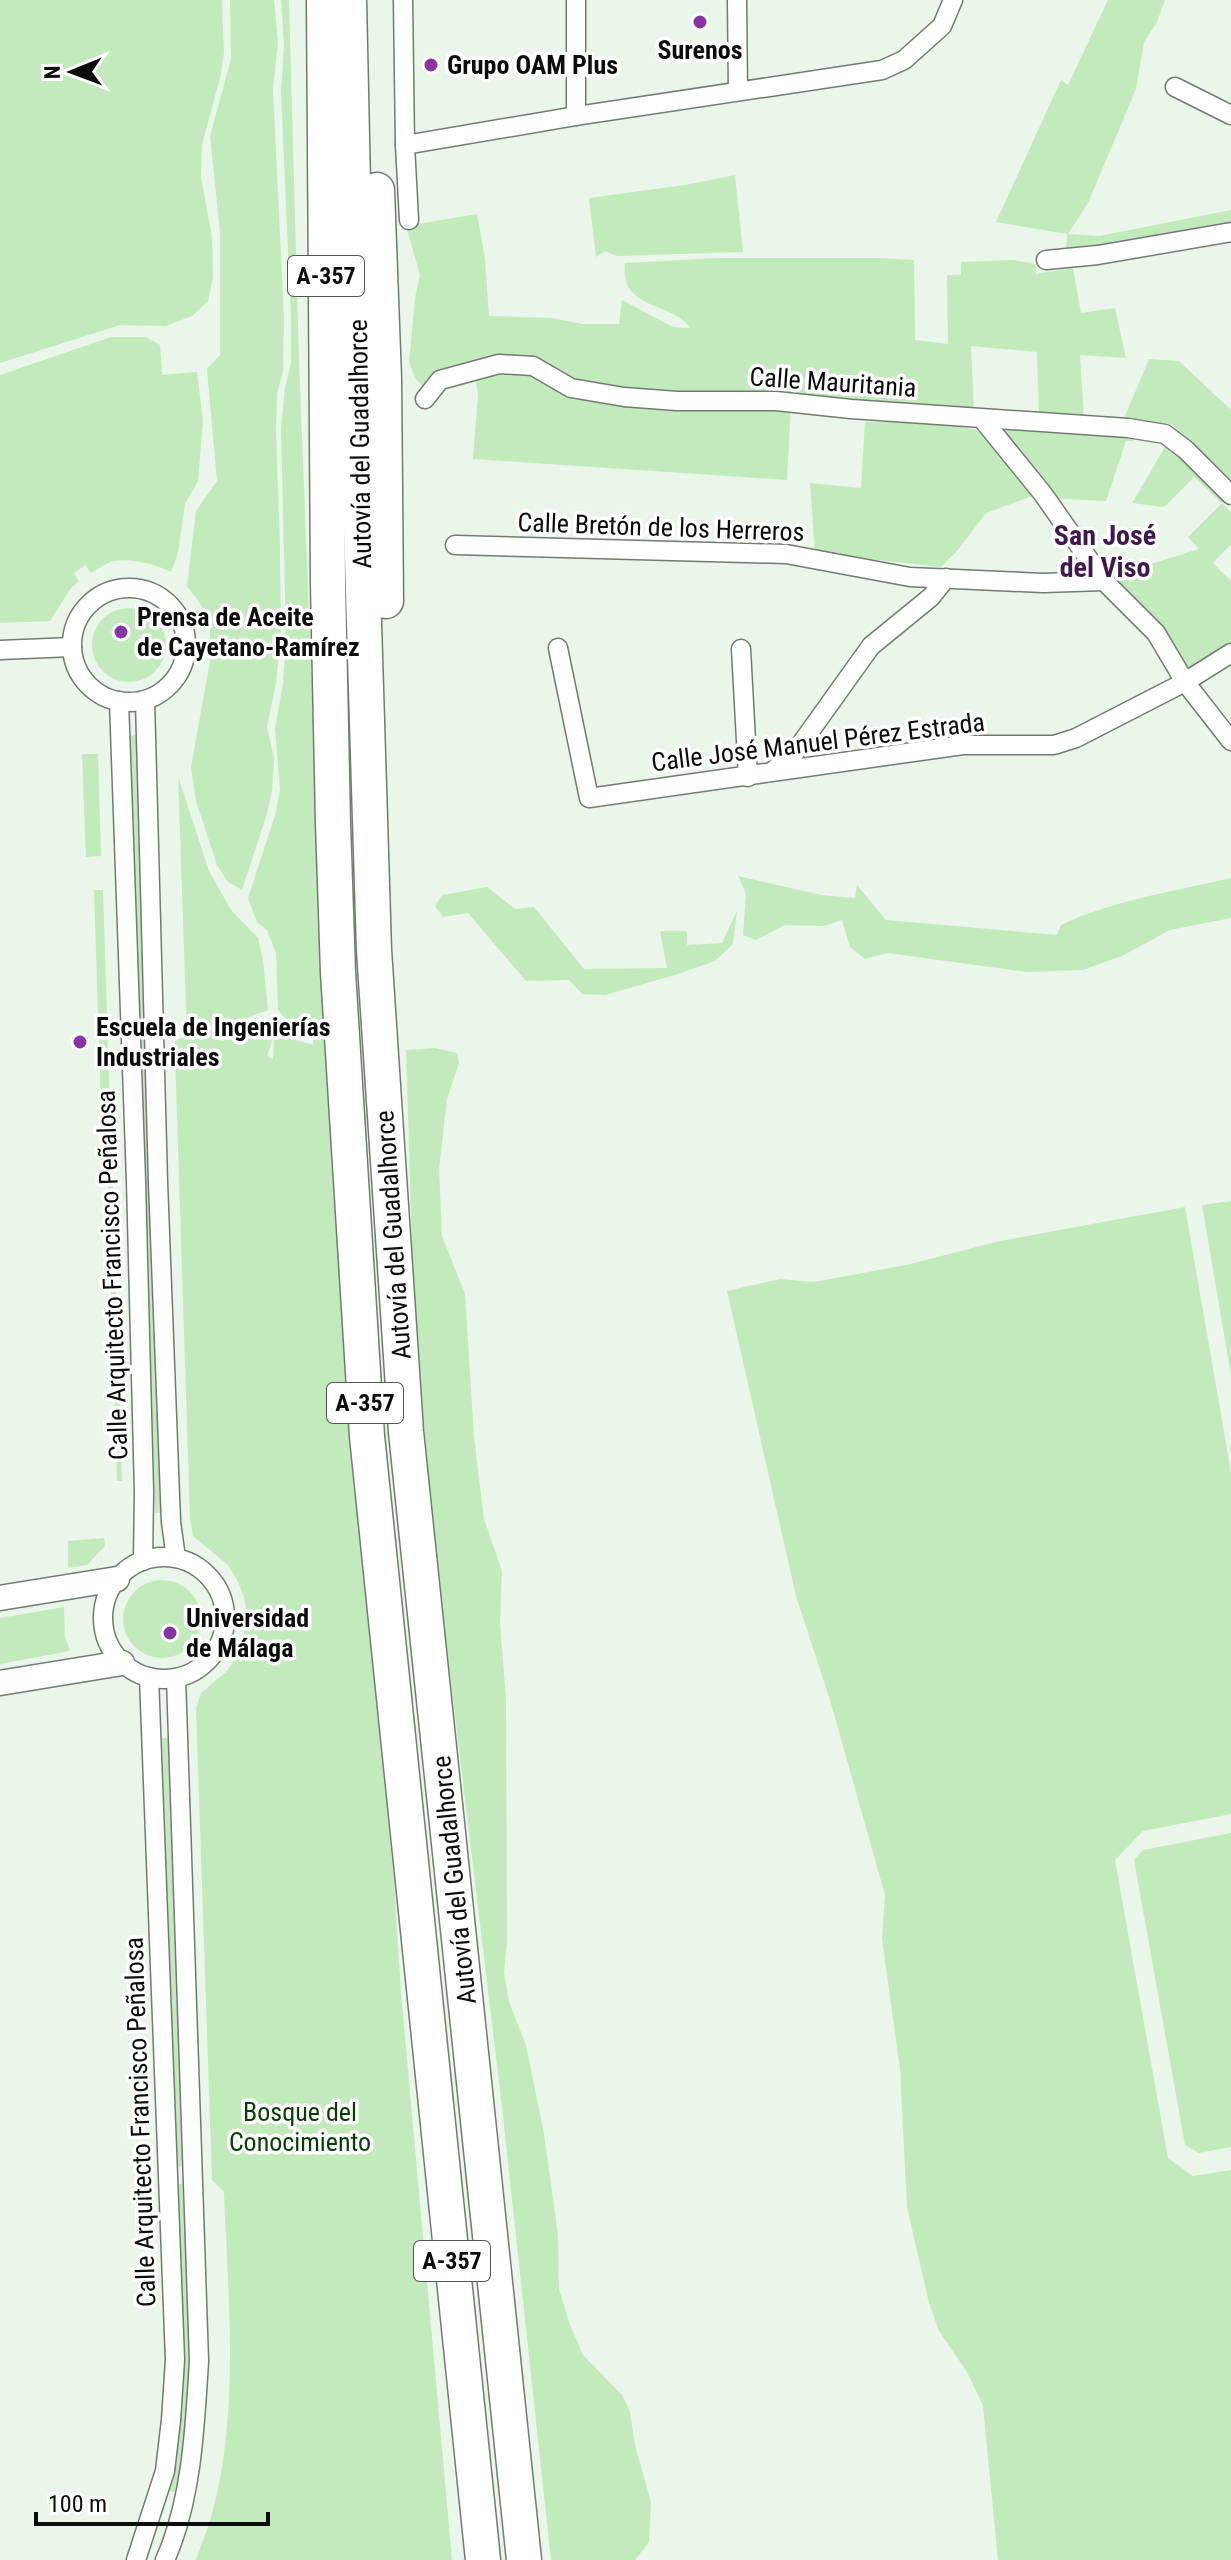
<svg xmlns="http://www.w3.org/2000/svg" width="1231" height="2560" viewBox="0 0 1231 2560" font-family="'Roboto Condensed',sans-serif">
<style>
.green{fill:#c2eabd}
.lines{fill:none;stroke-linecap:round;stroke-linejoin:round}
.minor-casing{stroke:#717c70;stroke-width:21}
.tertiary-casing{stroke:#717c70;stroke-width:27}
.motorway-casing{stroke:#717c70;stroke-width:37}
.minor{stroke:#fff;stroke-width:18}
.tertiary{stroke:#fff;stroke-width:24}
.motorway{stroke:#fff;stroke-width:34}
.poi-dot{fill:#8834a2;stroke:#fff;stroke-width:3}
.labels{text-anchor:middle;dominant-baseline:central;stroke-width:7;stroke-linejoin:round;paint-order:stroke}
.shield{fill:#fff;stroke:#545653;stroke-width:2}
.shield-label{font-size:24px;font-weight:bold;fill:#0a0d09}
.poi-label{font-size:26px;font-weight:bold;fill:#0a0d09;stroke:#fff;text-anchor:start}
.street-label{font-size:26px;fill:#0a0d09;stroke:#fff}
.park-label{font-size:26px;fill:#033f01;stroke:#fff}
.neighbourhood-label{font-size:28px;font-weight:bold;fill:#40184d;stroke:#fff}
</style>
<rect width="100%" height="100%" fill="#eaf6e9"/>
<g class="green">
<polygon points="0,0 222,0 224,52 221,74 202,145 201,177 212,237 213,277 208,301 192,316 166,326 120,325 0,363"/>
<polygon points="230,0 274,0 278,43 273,89 284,317 283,372 277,393 276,431 280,545 281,638 276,683 267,727 274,758 272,791 267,814 242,890 228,882 217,865 196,801 191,767 210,661 210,628 201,605 187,586 196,511 217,481 207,369 220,355 220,232 210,136 231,59"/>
<path d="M 281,0 L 289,0 L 299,362 L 331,1159 L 361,1551 L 394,1881 L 401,1992 L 452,2560 L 196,2560 C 201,2545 208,2529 212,2514 C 240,2410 228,2298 224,2192 L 212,2180 L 196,1708 L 201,1693 L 227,1671 L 241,1650 L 247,1614 L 244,1597 L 237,1580 L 228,1565 L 193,1536 L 190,1518 L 175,1054 L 175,1041 L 187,1035 L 178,776 L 209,871 L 231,910 L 258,938 L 263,960 L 268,1010 L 251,1016 L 213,1038 L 223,1041 L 242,1026 L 263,1018 L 272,1023 L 275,1032 L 267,1056 L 273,1059 L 274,1040 L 282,1036 L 313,1045 L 313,1027 L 289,1023 L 278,1010 L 276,953 L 267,930 L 257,922 L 248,898 L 276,812 L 280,789 L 275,729 L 283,684 L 286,639 L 281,429 L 285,388 L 291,363 L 291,319 L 281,92 L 284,45 Z"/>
<polygon points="1108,0 1165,0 1157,22 1144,42 1136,89 1088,203 1068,234 1099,236 1231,210 1231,225 1066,252 1067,234 996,222 1061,80 1068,85"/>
<polygon points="735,175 743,252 617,256 605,251 596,257 589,198 685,185"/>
<path d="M 477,214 L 485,258 L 489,316 L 552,318 L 582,324 L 619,324 L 622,300 L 673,327 L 691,328 C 669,300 620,311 625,263 L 719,258 L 881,258 L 914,260 L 915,340 L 948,344 L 947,275 L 961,275 L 961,262 L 1014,260 L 1035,264 L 1036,274 L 1073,268 L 1081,313 L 1115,308 L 1126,358 L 1080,355 L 1084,418 L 1039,416 L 1037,352 L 971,346 L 974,411 L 791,406 L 787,480 L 473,459 L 478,395 L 476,379 L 423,387 L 415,378 L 409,362 L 415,298 L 420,275 L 406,226 Z"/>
<path d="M 111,337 L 146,337 L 160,345 L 162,375 L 197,372 L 203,421 L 198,481 L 185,504 L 178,553 L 171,572 C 156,564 131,558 114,561 C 106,563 98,569 91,573 L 85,565 L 74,573 L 79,581 L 71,588 L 50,621 L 0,623 L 0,375 Z"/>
<polygon points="1149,359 1179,361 1231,410 1231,484 1172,424 1123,421"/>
<polygon points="942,421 971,429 1001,431 1004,428 1127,434 1134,441 1126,441 1106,501 1030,497 986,513 957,551 941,567 815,553 810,483 861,488 865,422"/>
<polygon points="1173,445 1227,497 1222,503 1231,512 1231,544 1213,563 1231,581 1231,645 1190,671 1118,584 1128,571 1199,549 1188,537 1222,503 1194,477 1164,507 1132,503 1165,447"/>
<circle cx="129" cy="645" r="37"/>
<polygon points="137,735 148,1052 139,1052 128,736"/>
<polygon points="82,754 98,754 101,856 86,857"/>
<path d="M 738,876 L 821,895 L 855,898 L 857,885 L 886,920 L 1057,935 L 1061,925 C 1114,900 1175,891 1231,878 L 1231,918 L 1170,930 L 1124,955 L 1083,970 L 1028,972 L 887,953 L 865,959 L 850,947 L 842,920 L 824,926 L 785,925 L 756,940 L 743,935 L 746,894 Z"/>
<polygon points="487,887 515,909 534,907 584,969 667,968 660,931 687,931 687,945 722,943 737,911 733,944 715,961 675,975 605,995 582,994 569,980 526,981 468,913 443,917 435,906 442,895"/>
<polygon points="94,890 103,890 111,1139 102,1139"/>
<polygon points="435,1048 457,1053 459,1063 447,1099 439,1169 442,1236 465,1294 474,1437 484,1519 502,1571 500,1622 506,1700 507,1942 504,1973 509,2002 526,2045 544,2134 558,2235 559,2289 569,2322 583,2355 622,2395 630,2412 635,2445 651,2502 649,2542 635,2560 551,2560 502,2107 434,1541 414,1307 406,1050"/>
<polygon points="148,1070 163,1513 155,1513 140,1071"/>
<polygon points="112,1162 122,1481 117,1481 107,1163"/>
<polygon points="1231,1201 1231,1375 1202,1205"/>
<polygon points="1185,1207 1231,1472 1231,1814 1143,1831 1115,1860 1168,2158 1193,2176 1231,2170 1231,2560 998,2560 983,2406 967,2372 939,2331 929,2303 907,2207 900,2069 882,1939 885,1895 830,1700 796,1596 727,1291 780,1279 814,1282 906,1265 1000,1241"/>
<polygon points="104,1538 105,1546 87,1565 68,1568 68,1541"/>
<circle cx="162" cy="1619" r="39"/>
<polygon points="64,1607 65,1637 70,1651 0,1664 0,1618"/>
<polygon points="162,1738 170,1738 184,2166 176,2166"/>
<polygon points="1231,1833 1231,2147 1199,2153 1185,2145 1134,1860 1143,1850"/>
<path d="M 176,2184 L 185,2184 C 188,2286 199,2392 175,2492 L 168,2491 C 193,2392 179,2285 176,2184 Z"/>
</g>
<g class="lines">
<defs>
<g id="minor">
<polyline points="403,0 405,145 409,220"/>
<polyline points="576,0 576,116"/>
<polyline points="737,0 738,91"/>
<polyline points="1175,87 1231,115"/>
<polyline points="405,145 576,116 882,70 904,60 942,26 953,0"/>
<polyline points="1046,260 1098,255 1231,232"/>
<polyline points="425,399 440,380 499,364 533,366 571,388 624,397 677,401 776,401 851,409 1128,428 1165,434 1186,450 1231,495"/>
<polyline points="983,420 1043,494 1104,581 1156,633 1185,682 1231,741"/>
<polyline points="455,545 786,554 910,577 1043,583 1104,581"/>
<circle cx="129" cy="645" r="57"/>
<polyline points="558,648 589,798 963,745 1054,745 1076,738 1185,682 1231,653"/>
<polyline points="741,649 748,777"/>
<polyline points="0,650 72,647"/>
<polyline points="145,700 158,1182 171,1522 176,1558"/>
<polyline points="119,701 136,1181 144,1492 143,1561"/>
<polyline points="774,770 793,755 871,646 931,597 946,578"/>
<circle cx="164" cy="1618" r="61"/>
<polyline points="136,2560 165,2471 171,2420 175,2360 149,1677"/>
<path d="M 165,2560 C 192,2500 195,2426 199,2361 L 176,1678"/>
</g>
<g id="tertiary">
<polyline points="0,1598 117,1579"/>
<polyline points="0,1683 122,1663"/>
</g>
<g id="motorway">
<polyline points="324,0 328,583 333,823 338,972 367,1436 483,2560"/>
<polyline points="349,0 359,460 374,950 406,1432 524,2560"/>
<polyline points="377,190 384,379 386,601"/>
</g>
</defs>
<use href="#minor" class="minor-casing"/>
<use href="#tertiary" class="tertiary-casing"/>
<use href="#motorway" class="motorway-casing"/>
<use href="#minor" class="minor"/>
<use href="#tertiary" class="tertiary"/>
<use href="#motorway" class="motorway"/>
</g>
<g class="poi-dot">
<circle cx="700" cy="22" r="8"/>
<circle cx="431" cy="65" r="8"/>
<circle cx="121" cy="632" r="8"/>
<circle cx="80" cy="1042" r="8"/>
<circle cx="170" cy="1633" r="8"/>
</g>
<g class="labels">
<g class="shield">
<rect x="288" y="256" width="76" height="40" rx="6"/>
<rect x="327" y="1383" width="76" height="40" rx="6"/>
<rect x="414" y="2241" width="76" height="40" rx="6"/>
</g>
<g class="shield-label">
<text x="326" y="276">A-357</text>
<text x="365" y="1403">A-357</text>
<text x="452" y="2261">A-357</text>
</g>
<g class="poi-label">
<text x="700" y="50" text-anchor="middle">Surenos</text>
<text x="447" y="65">Grupo OAM Plus</text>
<text x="137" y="617">Prensa de Aceite<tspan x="137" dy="30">de Cayetano-Ramírez</tspan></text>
<text x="96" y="1027">Escuela de Ingenierías<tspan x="96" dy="30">Industriales</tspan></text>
<text x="186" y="1618">Universidad<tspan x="186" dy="30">de Málaga</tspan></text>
</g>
<g class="street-label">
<text transform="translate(833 382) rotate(4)">Calle Mauritania</text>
<text transform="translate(360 444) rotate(-91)">Autovía del Guadalhorce</text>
<text transform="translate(661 527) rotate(2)">Calle Bretón de los Herreros</text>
<text transform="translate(818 742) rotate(-7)">Calle José Manuel Pérez Estrada</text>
<text transform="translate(393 1235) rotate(-94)">Autovía del Guadalhorce</text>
<text transform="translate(112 1275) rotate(-92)">Calle Arquitecto Francisco Peñalosa</text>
<text transform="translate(454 1880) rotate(-96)">Autovía del Guadalhorce</text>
<text transform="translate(140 2122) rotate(-92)">Calle Arquitecto Francisco Peñalosa</text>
</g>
<g class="park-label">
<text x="300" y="2112">Bosque del<tspan x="300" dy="30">Conocimiento</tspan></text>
</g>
<g class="neighbourhood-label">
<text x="1105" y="535">San José<tspan x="1105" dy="32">del Viso</tspan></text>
</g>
</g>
<g transform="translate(72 72) rotate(269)" stroke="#ffffff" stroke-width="6" paint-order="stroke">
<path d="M0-6L14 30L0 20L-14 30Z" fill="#0a0d09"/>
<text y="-12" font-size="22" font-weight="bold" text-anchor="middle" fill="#0a0d09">N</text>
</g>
<path d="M36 2512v12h232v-12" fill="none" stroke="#0a0d09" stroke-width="4"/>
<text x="48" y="2512" font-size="24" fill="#0a0d09" stroke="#ffffff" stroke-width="6" paint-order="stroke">100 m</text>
</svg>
